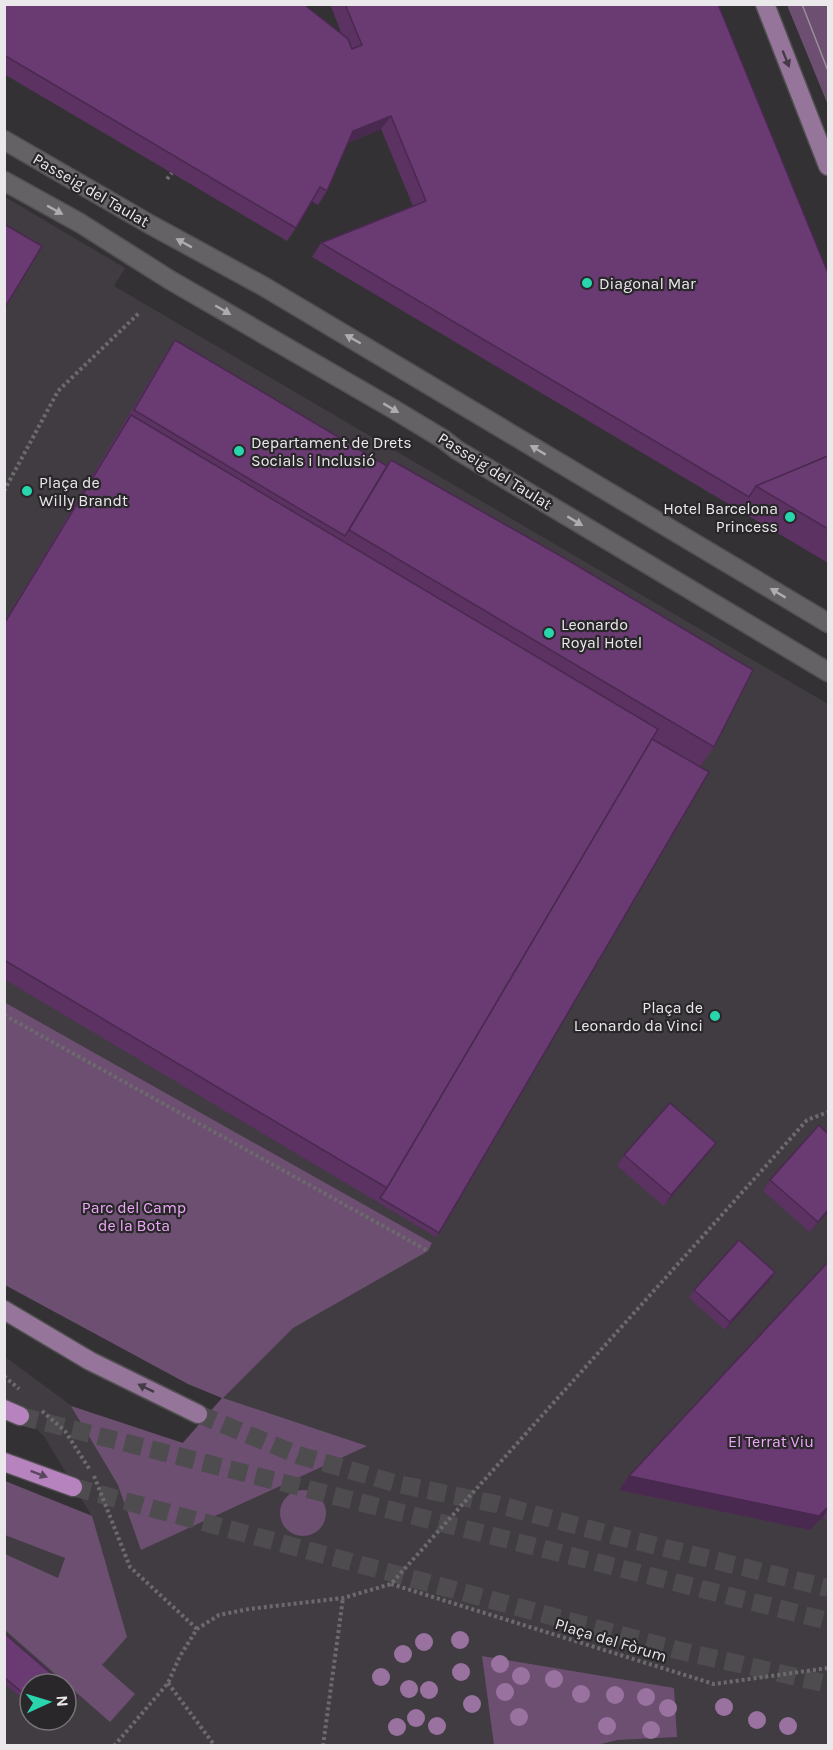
<svg xmlns="http://www.w3.org/2000/svg" width="833" height="1750" viewBox="0 0 833 1750" font-family="Karla,sans-serif">
<style>
.built{fill:#413c42;fill-rule:evenodd}
.green{fill:#6d4f72}
.lines{fill:none;stroke-linecap:round;stroke-linejoin:round}
.major-tunnel{stroke:#4e4c4f;stroke-width:18;stroke-dasharray:18 9;stroke-linecap:butt}
.highway-tunnel{stroke:#4e4c4f;stroke-width:18;stroke-dasharray:18 9;stroke-linecap:butt}
.minor-casing{stroke:#514f51;stroke-width:21}
.major-casing{stroke:#514f51;stroke-width:21}
.highway-casing{stroke:#514f51;stroke-width:21}
.path{stroke:#6c6a6d;stroke-width:4;stroke-dasharray:3 3;stroke-linecap:butt}
.minor{stroke:#646265;stroke-width:18}
.major{stroke:#95769a;stroke-width:18}
.highway{stroke:#b683be;stroke-width:18}
.tram{stroke:#949294;stroke-width:1.5}
.tree{fill:#9972a0}
.wall{fill:#5b3262}
.shaded-wall{fill:#4a2950}
.building{fill:#6a3a72;stroke:#4a2950;stroke-width:1.5}
.oneway{fill:#443b46}
.oneway2{fill:#aeacae}
.oneway3{fill:#5a475e}
.poi-dot{fill:#29d5ac;stroke:#29272a;stroke-width:2}
.labels{text-anchor:middle;dominant-baseline:central;stroke-width:4.5;stroke-linejoin:round;paint-order:stroke}
.street-label{font-size:16px;fill:#eae8ea;stroke:#29272a}
.poi-label{font-size:16px;fill:#eae8ea;stroke:#29272a;text-anchor:start}
.park-label{font-size:16px;fill:#eda7f8;stroke:#29272a}
</style>
<rect width="100%" height="100%" fill="#333134"/>
<path class="built" d="M 5,197 L 125,268 L 114,286 L 828,704 L 828,1745 L 5,1745 L 5,1481 L 91,1515 L 44,1436 L 5,1401 L 4,1356 L 72,1406 L 182,1443 L 222,1398 L 188,1384 L 5,1285 ZM 30,1684 L 66,1684 L 66,1720 L 30,1720 Z"/>
<g class="green">
<polygon points="787,5 828,5 828,105"/>
<polygon points="4,1002 432,1243 428,1251 293,1328 223,1398 367,1446 141,1550 118,1485 71,1406 183,1443 222,1398 188,1384 5,1285"/>
<polygon points="5,1481 92,1516 127,1637 102,1665 135,1694 110,1722 5,1630 5,1554 58,1578 65,1558 5,1535"/>
<circle cx="303" cy="1513" r="23"/>
<polygon points="482,1656 674,1688 677,1737 617,1740 597,1745 494,1745"/>
</g>
<g class="lines">
<polyline class="major-tunnel" points="198,1414 298,1455 398,1484 496,1504 612,1535 828,1588"/>
<g class="highway-tunnel">
<polyline points="20,1416 828,1621"/>
<polyline points="73,1487 677,1650 828,1684"/>
</g>
<defs>
<g id="minor">
<polyline points="4,140 151,225 263,286 828,623"/>
<polyline points="4,181 80,223 170,280 395,410 443,439 457,450 828,672"/>
</g>
<g id="major">
<polyline points="765,4 828,166"/>
<polyline points="4,1310 90,1361 198,1414"/>
</g>
<g id="highway">
<polyline points="4,1409 20,1416"/>
<polyline points="4,1462 73,1487"/>
</g>
</defs>
<use href="#minor" class="minor-casing"/>
<use href="#major" class="major-casing"/>
<use href="#highway" class="highway-casing"/>
<g class="path">
<polyline points="167,179 174,170"/>
<polyline points="4,491 58,391 139,313"/>
<polyline points="4,1015 428,1251"/>
<polyline points="4,1376 19,1389"/>
<polyline points="42,1411 65,1431 90,1470"/>
<polyline points="94,1476 130,1567 197,1629"/>
<polyline points="391,1584 714,1684 828,1668"/>
<polyline points="168,1683 215,1746"/>
<polyline points="114,1746 168,1683 180,1656 197,1629 219,1615 249,1609 343,1598 391,1584 807,1120 828,1112"/>
<polyline points="323,1746 343,1598"/>
</g>
<use href="#minor" class="minor"/>
<use href="#major" class="major"/>
<use href="#highway" class="highway"/>
<polyline class="tram" points="802,4 828,71"/>
</g>
<g class="tree">
<circle cx="460" cy="1640" r="9"/>
<circle cx="424" cy="1642" r="9"/>
<circle cx="403" cy="1654" r="9"/>
<circle cx="500" cy="1664" r="9"/>
<circle cx="461" cy="1672" r="9"/>
<circle cx="521" cy="1676" r="9"/>
<circle cx="381" cy="1677" r="9"/>
<circle cx="554" cy="1679" r="9"/>
<circle cx="409" cy="1689" r="9"/>
<circle cx="429" cy="1690" r="9"/>
<circle cx="505" cy="1692" r="9"/>
<circle cx="581" cy="1694" r="9"/>
<circle cx="615" cy="1695" r="9"/>
<circle cx="646" cy="1697" r="9"/>
<circle cx="472" cy="1704" r="9"/>
<circle cx="724" cy="1707" r="9"/>
<circle cx="668" cy="1708" r="9"/>
<circle cx="519" cy="1717" r="9"/>
<circle cx="416" cy="1718" r="9"/>
<circle cx="757" cy="1720" r="9"/>
<circle cx="437" cy="1726" r="9"/>
<circle cx="607" cy="1726" r="9"/>
<circle cx="788" cy="1726" r="9"/>
<circle cx="397" cy="1727" r="9"/>
<circle cx="651" cy="1730" r="9"/>
</g>
<g class="wall">
<polygon points="4,4 307,7 342,35 330,4 718,4 828,273 828,563 312,257 321,243 413,206 381,129 348,143 327,191 318,205 311,201 296,228 287,241 4,74"/>
<polygon points="175,340 387,466 391,460 714,747 700,767 436,1237 4,979 4,622 163,358"/>
<polygon points="708,1153 664,1206 617,1166 624,1155"/>
<polygon points="770,1180 828,1212 810,1232 763,1191"/>
<polygon points="828,1262 828,1522 823,1517 810,1530 619,1490"/>
<polygon points="770,1280 725,1330 689,1298 694,1290"/>
<polygon points="4,1633 30,1684 30,1705 4,1683"/>
<polygon points="47,1720 60,1720 54,1726"/>
</g>
<g class="shaded-wall">
<polygon points="391,116 381,129 343,145 353,131"/>
<polygon points="716,1143 708,1153 664,1206 671,1195"/>
<polygon points="828,1210 828,1212 810,1232 818,1222"/>
<polygon points="775,1272 770,1280 725,1330 730,1322"/>
<polygon points="629,1476 828,1507 828,1508 823,1517 810,1530 619,1490"/>
</g>
<g class="building">
<polygon points="4,4 307,4 307,7 348,39 352,49 362,45 345,4 718,4 828,273 828,456 756,486 749,497 321,243 426,201 391,116 353,131 327,191 320,187 296,228 4,55"/>
<polygon points="4,224 42,246 4,309"/>
<polygon points="175,340 387,466 345,536 134,410"/>
<polygon points="131,415 658,729 387,1188 4,960 4,624"/>
<polygon points="828,456 828,529 756,486"/>
<polygon points="391,460 566,559 753,670 714,747 349,530"/>
<polygon points="652,739 709,772 439,1233 380,1198 387,1188"/>
<polygon points="670,1103 716,1143 671,1195 624,1155"/>
<polygon points="819,1125 828,1134 828,1210 818,1222 770,1180"/>
<polygon points="739,1240 775,1272 730,1322 694,1290"/>
<polygon points="828,1262 828,1507 819,1516 629,1476"/>
<polygon points="4,1633 63,1684 30,1684 30,1699 4,1677"/>
<polygon points="66,1687 78,1697 66,1712"/>
</g>
<defs><path id="oneway-solid" d="M-6-.8H1V-3.2L6.5 0L1 3.2V.8H-6Z" transform="scale(1.5)"/></defs>
<g class="oneway">
<use href="#oneway-solid" transform="translate(786 59) rotate(68)"/>
<use href="#oneway-solid" transform="translate(146 1388) rotate(-154)"/>
</g>
<g class="oneway2">
<use href="#oneway-solid" transform="translate(55 210) rotate(29)"/>
<use href="#oneway-solid" transform="translate(184 243) rotate(-151)"/>
<use href="#oneway-solid" transform="translate(223 310) rotate(30)"/>
<use href="#oneway-solid" transform="translate(353 339) rotate(-150)"/>
<use href="#oneway-solid" transform="translate(391 408) rotate(31)"/>
<use href="#oneway-solid" transform="translate(538 450) rotate(-149)"/>
<use href="#oneway-solid" transform="translate(575 521) rotate(31)"/>
<use href="#oneway-solid" transform="translate(778 593) rotate(-149)"/>
</g>
<use class="oneway3" href="#oneway-solid" transform="translate(39 1474) rotate(21)"/>
<g class="poi-dot">
<circle cx="587" cy="283" r="6"/>
<circle cx="239" cy="451" r="6"/>
<circle cx="27" cy="491" r="6"/>
<circle cx="790" cy="517" r="6"/>
<circle cx="549" cy="633" r="6"/>
<circle cx="715" cy="1016" r="6"/>
</g>
<g class="labels">
<g class="street-label">
<text transform="translate(91 190) rotate(30)">Passeig del Taulat</text>
<text transform="translate(495 471) rotate(32)">Passeig del Taulat</text>
<text transform="translate(611 1640) rotate(17)">Plaça del Fòrum</text>
</g>
<g class="poi-label">
<text x="599" y="283">Diagonal Mar</text>
<text x="251" y="442">Departament de Drets<tspan x="251" dy="18">Socials i Inclusió</tspan></text>
<text x="39" y="482">Plaça de<tspan x="39" dy="18">Willy Brandt</tspan></text>
<text x="778" y="508" text-anchor="end">Hotel Barcelona<tspan x="778" dy="18">Princess</tspan></text>
<text x="561" y="624">Leonardo<tspan x="561" dy="18">Royal Hotel</tspan></text>
<text x="703" y="1007" text-anchor="end">Plaça de<tspan x="703" dy="18">Leonardo da Vinci</tspan></text>
</g>
<g class="park-label">
<text x="134" y="1207">Parc del Camp<tspan x="134" dy="18">de la Bota</tspan></text>
<text x="771" y="1441">El Terrat Viu</text>
</g>
</g>
<rect width="833" height="1750" fill="none" stroke="#eae8ea" stroke-width="12"/>
<g transform="translate(48 1702) rotate(86)"><circle r="28" fill="#29272a" stroke="#767477" stroke-width="1.5"/>
<path d="M0-4.5L10 22L0 15L-10 22Z" fill="#29d5ac"/>
<text y="-9" font-size="16" font-weight="bold" text-anchor="middle" fill="#eae8ea">N</text>
</g>
</svg>
